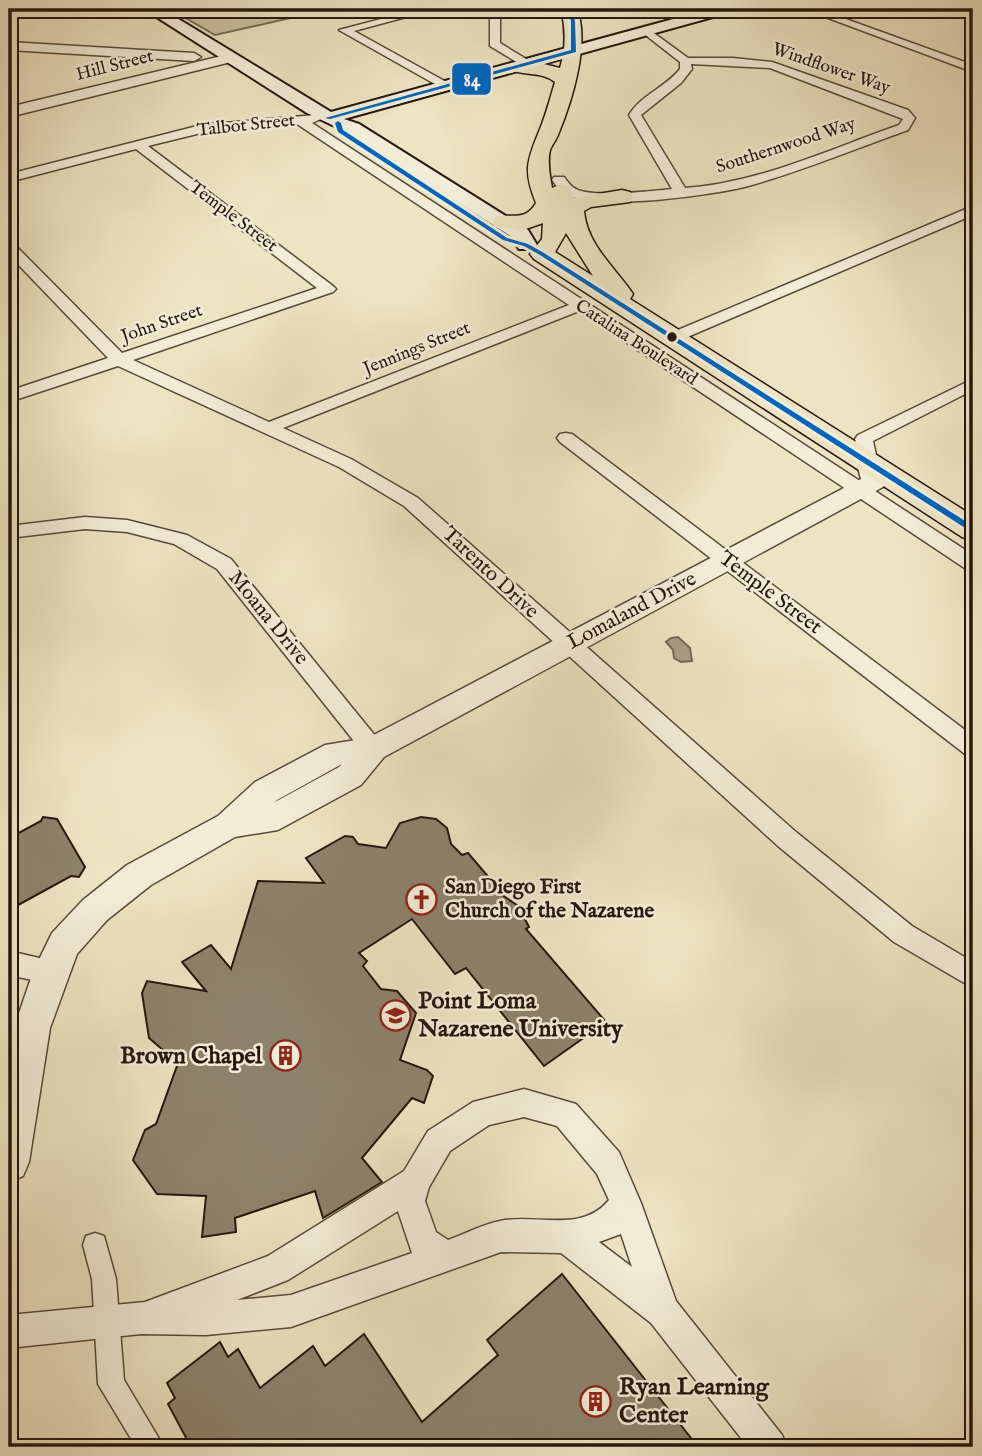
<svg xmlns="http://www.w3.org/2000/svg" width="982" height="1456" viewBox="0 0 982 1456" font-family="'IM FELL English',serif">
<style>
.green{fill:#cbc1a4;stroke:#786c58;stroke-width:2}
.water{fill:#a99e85;stroke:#746855;stroke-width:2}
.building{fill:#8d826c;stroke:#25170d;stroke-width:2}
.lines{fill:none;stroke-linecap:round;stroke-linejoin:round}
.pedestrian-casing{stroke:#574a3a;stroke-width:3}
.minor-casing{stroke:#574a3a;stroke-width:3}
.tertiary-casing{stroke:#574a3a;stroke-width:3}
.secondary-casing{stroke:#25170d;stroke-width:4}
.primary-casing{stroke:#25170d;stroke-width:3}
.pedestrian{fill:#f3edd8;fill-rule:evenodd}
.minor{fill:#f3edd8;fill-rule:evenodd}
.tertiary{fill:#f3edd8;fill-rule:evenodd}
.secondary{fill:#f3edd8;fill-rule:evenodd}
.primary{fill:#ede4c3;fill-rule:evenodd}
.bus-1-casing{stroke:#f3edd8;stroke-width:6}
.bus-1{fill:#0065bd;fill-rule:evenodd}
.bus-dot{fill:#25170d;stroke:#f3edd8;stroke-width:2.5}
.labels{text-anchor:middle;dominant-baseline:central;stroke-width:5;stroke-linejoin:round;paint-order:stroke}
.far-street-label{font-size:18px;fill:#25170d;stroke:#f3edd8}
.street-label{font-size:21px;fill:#25170d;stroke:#f3edd8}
.poi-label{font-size:21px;font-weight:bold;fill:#25170d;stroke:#f3edd8;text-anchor:start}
.near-poi-label{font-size:24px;font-weight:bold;fill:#25170d;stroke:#f3edd8;text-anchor:start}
.line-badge{stroke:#f3edd8;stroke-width:2.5}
.badge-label{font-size:19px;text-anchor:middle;font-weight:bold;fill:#fff}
</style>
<rect width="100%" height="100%" fill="#ede4c3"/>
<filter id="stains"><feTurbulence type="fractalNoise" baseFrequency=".00286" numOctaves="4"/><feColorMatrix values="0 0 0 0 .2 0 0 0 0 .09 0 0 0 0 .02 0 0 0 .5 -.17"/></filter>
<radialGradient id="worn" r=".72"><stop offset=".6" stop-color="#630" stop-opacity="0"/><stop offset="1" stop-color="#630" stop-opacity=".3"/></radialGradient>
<polygon class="green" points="170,9 330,9 215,35"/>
<polygon class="water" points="678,637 690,648 692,661 681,662 674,658 673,650 666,642 671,638"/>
<g class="building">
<polygon points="43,817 57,819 85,867 79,877 71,876 9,910 9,838 41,821"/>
<polygon points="421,817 436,819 447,828 451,844 462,855 468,853 497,887 498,892 518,906 529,927 526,929 606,1022 544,1066 466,968 455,974 412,919 359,953 367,961 363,966 381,989 397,991 416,1013 400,1060 427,1070 433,1076 424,1103 412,1098 362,1158 382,1182 323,1218 315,1191 235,1218 236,1232 202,1237 206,1196 157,1194 133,1160 145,1130 156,1124 178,1063 149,1038 142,993 147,981 206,991 182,962 211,945 231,969 258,881 324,883 306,858 345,836 353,837 358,844 386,848 400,823"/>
<polygon points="562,1274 698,1447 191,1447 168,1404 175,1398 167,1383 220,1342 228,1357 238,1349 260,1388 313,1346 325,1366 364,1334 422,1422 498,1355 487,1340"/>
</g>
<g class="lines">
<defs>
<polygon id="pedestrian" points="95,1233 104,1236 116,1279 124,1380 164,1447 136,1447 98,1384 92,1279 83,1245 86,1236"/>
<g id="minor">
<polygon points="419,9 436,9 354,31 450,84 450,88 442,88 339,30"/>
<polygon points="487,9 497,9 500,16 500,43 536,65 536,69 528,69 490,46 490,16"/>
<polygon points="804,9 818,9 973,65 973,72"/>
<path d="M 647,28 L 688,58 L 733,58 L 772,62 L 908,110 L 915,118 L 908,130 C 857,148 805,170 752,185 C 717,195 599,211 567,195 C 561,193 556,185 552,180 L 554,177 L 564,177 C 567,181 571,187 576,189 C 592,198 652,191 672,189 L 629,115 C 641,95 666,87 680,69 L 680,62 L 643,33 L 642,31 ZM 691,64 L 770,68 L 903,119 L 899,125 C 830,149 759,183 685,188 L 641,115 L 681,83 L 692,69 Z"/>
<path d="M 315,115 L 321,119 L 312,123 L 973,555 L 973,571 L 966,569 L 579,311 L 283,428 L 351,459 L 418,498 L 796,832 L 912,926 L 973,962 L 973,988 L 894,942 L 778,846 L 404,506 L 339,467 L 118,366 L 9,402 L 9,391 L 108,358 L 9,255 L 9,243 L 14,244 L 122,353 L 317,288 L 136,149 L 9,182 L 9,174 L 201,125 ZM 297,124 L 569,305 L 269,422 L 133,360 L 333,292 L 336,289 L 333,286 L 148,146 L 201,133 Z"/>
<polygon points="973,206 973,215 678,341 672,343 664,338 666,335"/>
<polygon points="973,379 973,390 873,441 878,464 869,469 863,468 855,439 858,435"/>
<polygon points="566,433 572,434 973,736 973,757 965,754 560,442 557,438 560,434"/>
<polygon points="85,517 127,520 187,535 231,559 381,743 385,749 381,755 373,758 365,755 217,569 174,544 127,532 85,529 9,538 9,526"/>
<polygon points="9,951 61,963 64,972 61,981 51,984 9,975"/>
<path d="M 524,1089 L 576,1104 L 619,1152 L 641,1203 L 676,1301 L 782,1435 L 787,1447 L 748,1447 L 651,1323 L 561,1253 L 501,1252 L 291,1327 L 206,1335 L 141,1334 L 9,1348 L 9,1315 L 145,1302 L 268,1256 L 404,1171 L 428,1131 L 473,1102 ZM 524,1117 L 557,1126 L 597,1174 L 609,1200 C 581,1234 536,1213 500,1221 C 483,1224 465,1234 448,1240 L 436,1232 L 425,1201 L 429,1187 L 450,1151 L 489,1125 ZM 398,1211 L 412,1253 L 291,1295 L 237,1300 L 288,1280 ZM 621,1234 L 632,1267 L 599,1242 Z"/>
</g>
<g id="tertiary">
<polygon points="9,42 194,53 201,57 194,61 9,50"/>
<polygon points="230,54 235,55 237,58 235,61 9,117 9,107"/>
<path d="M 869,457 L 877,459 L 886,482 L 883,487 L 384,757 L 361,785 L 278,830 L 235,837 L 151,885 L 107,920 L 77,954 L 50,1028 L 29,1162 L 23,1176 L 9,1182 L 9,1055 L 14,1028 L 33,972 L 52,933 L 83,900 L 127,865 L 218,816 L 255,782 L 325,745 L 368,738 L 861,479 L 857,464 L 861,459 ZM 342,764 L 339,767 L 275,802 L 277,800 Z"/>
</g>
<polygon id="secondary" points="144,9 162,9 331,112 710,9 734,9 731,12 344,119 359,124 528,230 537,245 533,249 519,249 512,237 347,132 307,113"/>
<path id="primary" d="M 561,9 L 577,9 C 590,44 572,101 558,135 C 556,140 552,145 550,150 C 547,162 550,176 552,188 L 561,184 L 569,186 L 574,198 L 622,190 L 630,192 L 633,197 L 630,202 L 591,207 L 584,211 C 587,245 614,266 633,294 L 630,299 L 973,516 L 973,540 L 962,537 L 534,259 L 530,254 L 542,239 L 543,223 L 523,230 L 495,227 L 492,222 L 495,217 C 512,213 525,222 536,203 C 524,173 526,163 538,134 C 545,118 550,99 555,82 C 540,70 518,77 508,67 L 511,63 L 536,62 L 560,68 C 566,48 566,29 561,9 ZM 566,233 L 593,276 L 555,252 Z"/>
</defs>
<use href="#pedestrian" class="pedestrian-casing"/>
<use href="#minor" class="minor-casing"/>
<use href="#tertiary" class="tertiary-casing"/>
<use href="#secondary" class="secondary-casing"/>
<use href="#primary" class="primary-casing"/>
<use href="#pedestrian" class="pedestrian"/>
<use href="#minor" class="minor"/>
<use href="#tertiary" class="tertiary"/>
<use href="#secondary" class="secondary"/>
<use href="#primary" class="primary"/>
<defs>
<g id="bus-1">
<polygon points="567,9 571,9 575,21 576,52 330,119 325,118 571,50 571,21"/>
<polygon points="338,121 341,123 343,130 507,238 528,244 544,253 973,526 973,533 540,255 524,246 503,240 338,132 335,123"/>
</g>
</defs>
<use href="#bus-1" class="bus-1-casing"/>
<use href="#bus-1" class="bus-1"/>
</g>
<defs>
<symbol id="church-ring" viewBox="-11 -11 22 22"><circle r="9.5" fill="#f3edd8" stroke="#8f2418" stroke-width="1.5"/><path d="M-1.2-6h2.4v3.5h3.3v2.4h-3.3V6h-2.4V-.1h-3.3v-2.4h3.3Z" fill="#8f2418"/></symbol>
<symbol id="university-ring" viewBox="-11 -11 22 22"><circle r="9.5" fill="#f3edd8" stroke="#8f2418" stroke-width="1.5"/><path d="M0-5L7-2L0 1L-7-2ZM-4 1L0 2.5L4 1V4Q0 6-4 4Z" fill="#8f2418"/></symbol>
<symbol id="building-ring" viewBox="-11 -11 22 22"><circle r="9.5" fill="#f3edd8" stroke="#8f2418" stroke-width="1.5"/><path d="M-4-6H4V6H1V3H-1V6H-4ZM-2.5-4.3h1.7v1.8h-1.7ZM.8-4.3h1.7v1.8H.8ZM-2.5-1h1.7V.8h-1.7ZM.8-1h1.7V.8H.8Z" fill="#8f2418"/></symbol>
</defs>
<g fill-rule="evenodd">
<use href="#church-ring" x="404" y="882" width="35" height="35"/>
<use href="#university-ring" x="378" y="998" width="35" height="35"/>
<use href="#building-ring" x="268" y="1038" width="35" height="35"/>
<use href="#building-ring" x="578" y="1384" width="35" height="35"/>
</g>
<circle class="bus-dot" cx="672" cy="337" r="6"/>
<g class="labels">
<g class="far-street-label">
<text transform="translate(115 66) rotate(-14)">Hill Street</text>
<text transform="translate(831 69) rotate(19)">Windflower Way</text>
<text transform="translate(246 126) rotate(-6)">Talbot Street</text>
<text transform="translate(786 146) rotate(-18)">Southernwood Way</text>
<text transform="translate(233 217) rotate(37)">Temple Street</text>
<text transform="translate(162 324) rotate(-19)">John Street</text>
<text transform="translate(636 343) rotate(33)">Catalina Boulevard</text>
<text transform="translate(417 349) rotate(-22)">Jennings Street</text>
</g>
<g class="street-label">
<text transform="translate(490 573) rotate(43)">Tarento Drive</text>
<text transform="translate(770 593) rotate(37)">Temple Street</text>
<text transform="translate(632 611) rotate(-28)">Lomaland Drive</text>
<text transform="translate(268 618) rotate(51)">Moana Drive</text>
</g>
<g class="poi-label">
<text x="445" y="887">San Diego First<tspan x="445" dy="24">Church of the Nazarene</tspan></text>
</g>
<g class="near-poi-label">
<text x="418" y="1001">Point Loma<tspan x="418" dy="28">Nazarene University</tspan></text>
<text x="262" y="1056" text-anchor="end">Brown Chapel</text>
<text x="619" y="1387">Ryan Learning<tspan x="619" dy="28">Center</tspan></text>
</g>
</g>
<rect class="line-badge" x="451" y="62" width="41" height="34" rx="7" fill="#0065bd"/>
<g class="badge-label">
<text x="472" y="86">84</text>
</g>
<rect width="982" height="1456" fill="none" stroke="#ede4c3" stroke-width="35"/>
<rect x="10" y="10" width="961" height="1435" fill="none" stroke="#25170d" stroke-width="3.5"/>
<rect x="18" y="18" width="947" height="1421" fill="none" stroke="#25170d" stroke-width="2"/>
<rect width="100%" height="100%" filter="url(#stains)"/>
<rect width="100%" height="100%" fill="url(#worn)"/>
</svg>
